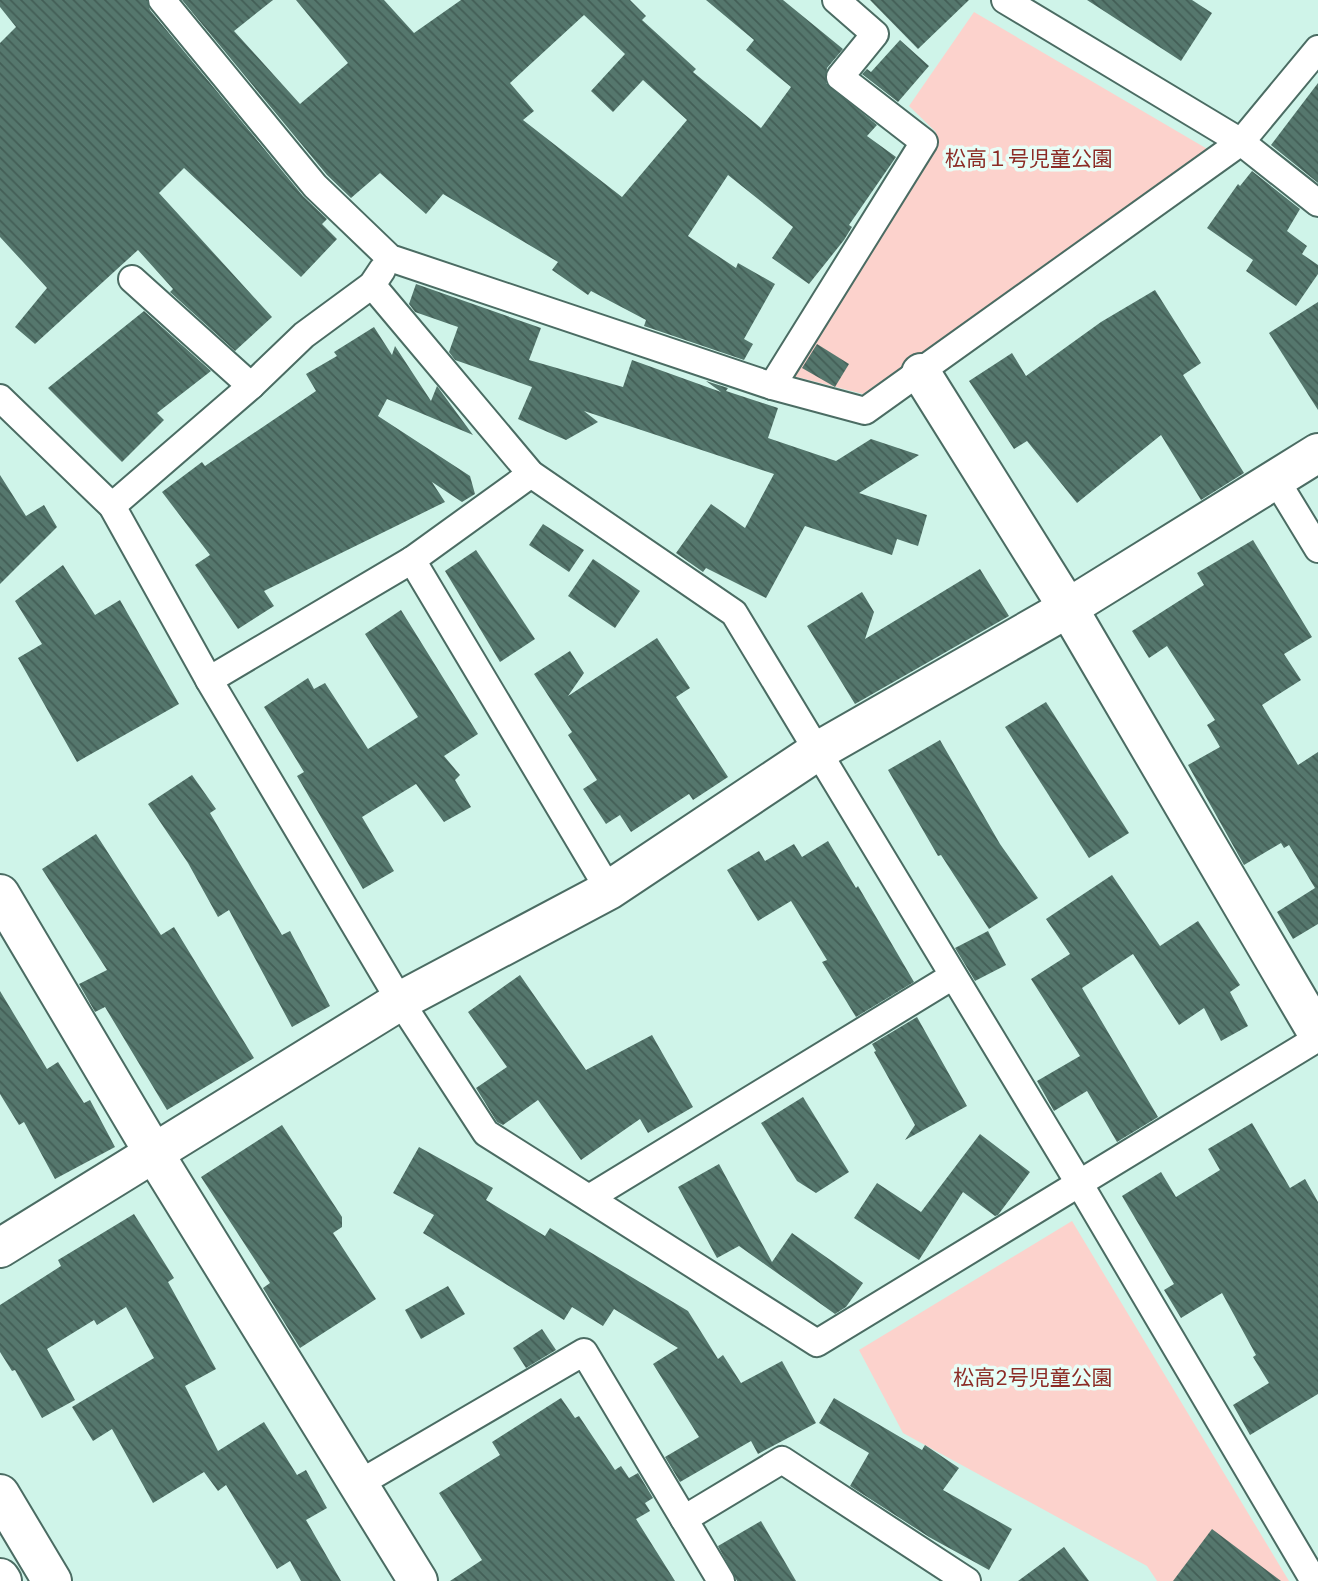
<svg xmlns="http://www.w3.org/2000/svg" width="1318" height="1581" viewBox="0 0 1318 1581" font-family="'IBM Plex Sans','Noto Sans JP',sans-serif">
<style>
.green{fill:#fcd2cc}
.building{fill:url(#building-back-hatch);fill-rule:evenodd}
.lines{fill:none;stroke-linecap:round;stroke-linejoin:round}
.street-casing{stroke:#4b6c63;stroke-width:30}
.secondary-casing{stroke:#4b6c63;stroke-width:42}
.street{stroke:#fff;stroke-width:26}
.secondary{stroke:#fff;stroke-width:38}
.labels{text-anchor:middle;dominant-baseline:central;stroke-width:7;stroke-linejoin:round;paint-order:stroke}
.park-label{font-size:21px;fill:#8c2c26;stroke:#e8fef7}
</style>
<defs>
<pattern id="building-back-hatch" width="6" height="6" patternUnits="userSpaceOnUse" patternTransform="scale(1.75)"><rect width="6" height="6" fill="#55776d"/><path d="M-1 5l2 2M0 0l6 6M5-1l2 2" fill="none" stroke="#435e56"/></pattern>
</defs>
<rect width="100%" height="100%" fill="#cff4e9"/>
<g class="green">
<polygon points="974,12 1209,150 863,394 789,375 936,132 909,106"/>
<polygon points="1072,1221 1289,1581 1157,1581 1147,1566 903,1433 859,1350"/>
</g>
<g class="building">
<polygon points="0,0 147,0 150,10 303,196 327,219 322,224 337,239 301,277 184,168 159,193 272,317 235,351 170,292 173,289 138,250 35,344 15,327 47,288 0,237 0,43 16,27 0,7"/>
<path d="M 182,0 L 273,0 L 234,31 L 300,104 L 348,63 L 296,0 L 384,0 L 414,33 L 461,0 L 630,0 L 646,16 L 642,20 L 696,69 L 693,72 L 761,128 L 791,87 L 746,50 L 754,40 L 706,0 L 783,0 L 843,49 L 827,68 L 826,83 L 877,125 L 867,136 L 896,157 L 849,225 L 852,227 L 844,240 L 809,284 L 772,258 L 793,227 L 728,175 L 688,236 L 736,268 L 738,263 L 775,284 L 744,339 L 753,344 L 744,360 L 644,326 L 646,320 L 591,291 L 588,295 L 552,270 L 558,262 L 443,194 L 426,214 L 380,173 L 351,198 L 327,175 ZM 584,15 L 625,54 L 591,91 L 613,112 L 643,80 L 687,120 L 622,197 L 523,120 L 534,111 L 510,83 Z"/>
<polygon points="870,0 969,0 918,49"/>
<polygon points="1087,0 1192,0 1212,13 1181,61"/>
<polygon points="900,40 929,66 898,102 862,74 867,69 871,72"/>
<polygon points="1318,83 1318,183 1271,145"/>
<polygon points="1252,171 1300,209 1287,231 1307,246 1302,254 1318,265 1318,274 1296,306 1246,271 1253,260 1207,228 1238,184 1240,186"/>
<polygon points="416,284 541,328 529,360 623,387 632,360 721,392 706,381 728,388 726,391 778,408 768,438 836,461 871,439 919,455 859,493 927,515 918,546 897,539 892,555 805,526 766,598 706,568 703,572 676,553 711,504 745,528 774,474 584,411 598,422 566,440 518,419 532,387 455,360 449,352 458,327 415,312 409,304"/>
<polygon points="1155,290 1201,363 1183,375 1244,473 1201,500 1161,435 1077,503 1027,441 1014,449 969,381 1012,353 1026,376 1101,322"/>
<polygon points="1318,302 1318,410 1269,333"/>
<polygon points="144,311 211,371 157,413 164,420 122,462 48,388"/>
<polygon points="374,327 392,355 395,346 431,401 437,386 473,435 387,399 378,416 470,476 475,494 462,502 432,482 445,502 264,591 274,606 238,629 195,565 210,555 162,492 202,462 205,466 316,391 306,374 337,356 334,352"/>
<polygon points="817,344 849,364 835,387 802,368"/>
<polygon points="0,475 26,516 44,505 57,527 0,584"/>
<polygon points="543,524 584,550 569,572 529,545"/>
<polygon points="1253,540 1312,637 1284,654 1301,680 1262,705 1298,765 1318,752 1318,924 1293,939 1277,912 1315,888 1289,845 1284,848 1281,843 1244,865 1188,765 1220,747 1207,725 1215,720 1167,646 1149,658 1132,631 1204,585 1197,573"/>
<polygon points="476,550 535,639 500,662 445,571"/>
<polygon points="593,559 640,591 615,628 568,596"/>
<polygon points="63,565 95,615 120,600 179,704 77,762 18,658 42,644 15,601"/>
<polygon points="980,569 1009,616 855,704 807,626 862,592 874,612 865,639"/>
<polygon points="401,610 478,734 444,756 460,775 455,780 471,807 444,822 416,784 362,817 394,871 363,889 297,776 304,772 264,707 308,678 314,689 325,683 368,749 418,717 365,634"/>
<polygon points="657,638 690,688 676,697 728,777 693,800 689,794 631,832 620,815 606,824 583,789 597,780 568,735 572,732 534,674 570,651 584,673 568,696"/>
<polygon points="1046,702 1129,833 1089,858 1005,727"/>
<polygon points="940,740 1000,844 1038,898 989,929 941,855 938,856 888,770"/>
<polygon points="192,775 216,809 210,813 282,935 290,931 330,1006 292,1027 229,910 218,917 188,863 148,804"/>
<polygon points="96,834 161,935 174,927 254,1058 167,1110 105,1007 95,1012 79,984 107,970 42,869"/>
<polygon points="828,841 856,888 858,886 914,982 856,1017 822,962 827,960 791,901 758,921 727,870 759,851 765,861 794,844 802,857"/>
<polygon points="1112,875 1160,946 1198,921 1240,985 1230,992 1248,1026 1221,1041 1204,1008 1179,1025 1133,954 1082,988 1158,1117 1117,1142 1087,1091 1054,1111 1037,1081 1080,1056 1031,979 1070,954 1046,919"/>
<polygon points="988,931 1006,965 975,981 955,948"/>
<polygon points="520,975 586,1070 652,1035 693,1107 648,1133 640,1119 581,1160 538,1100 503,1125 497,1122 476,1088 507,1067 468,1012"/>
<polygon points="0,991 47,1069 58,1062 84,1103 90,1100 115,1147 55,1179 24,1122 19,1125 0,1094"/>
<polygon points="917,1017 967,1106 905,1140 915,1125 874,1052 876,1051 872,1044"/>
<polygon points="803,1097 849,1172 816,1193 797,1181 761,1123"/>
<polygon points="1252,1123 1290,1188 1305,1179 1318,1202 1318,1394 1250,1435 1233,1405 1269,1383 1253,1357 1256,1355 1222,1293 1181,1318 1164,1290 1174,1284 1122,1196 1161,1172 1176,1197 1220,1170 1208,1149"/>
<polygon points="282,1125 342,1217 342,1227 333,1233 376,1299 300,1348 263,1288 270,1283 201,1177"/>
<polygon points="980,1134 1030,1172 998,1215 995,1216 963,1192 919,1260 854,1218 877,1183 921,1212"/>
<polygon points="419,1147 493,1188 486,1200 545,1236 550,1228 688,1311 718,1359 723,1355 741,1383 782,1361 816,1423 758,1454 751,1441 680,1482 665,1457 699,1437 653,1364 678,1348 614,1309 603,1326 572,1307 564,1320 423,1233 434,1215 393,1193"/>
<polygon points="719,1164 772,1262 792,1233 863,1283 846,1307 835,1314 739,1246 717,1258 678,1187"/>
<polygon points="134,1214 174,1278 168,1282 216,1369 185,1386 218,1451 264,1422 297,1475 306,1470 327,1508 306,1520 341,1581 301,1581 290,1561 277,1569 226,1485 218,1491 204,1472 153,1503 112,1429 93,1441 72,1407 154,1358 126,1307 97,1325 94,1320 47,1349 75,1400 42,1418 15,1370 12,1371 0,1352 0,1305 61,1266 58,1260"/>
<polygon points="448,1286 465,1314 421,1339 405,1310"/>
<polygon points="542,1329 556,1350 526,1368 513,1348"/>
<polygon points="561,1398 575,1418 579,1416 615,1470 621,1466 629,1478 638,1473 653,1498 645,1503 650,1511 636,1519 675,1581 450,1581 482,1560 439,1493 500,1455 492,1442"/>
<polygon points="834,1398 922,1450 925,1445 959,1468 943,1490 1012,1529 989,1570 929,1537 850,1486 869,1453 819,1423"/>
<polygon points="761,1521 796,1581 737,1581 718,1546"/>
<polygon points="1212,1529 1281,1581 1173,1581"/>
<polygon points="1064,1547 1089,1581 1018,1581"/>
</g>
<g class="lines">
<defs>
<g id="street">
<polyline points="162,0 315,186 390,258 772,386 865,411 1241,142 1318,49"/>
<polyline points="1005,0 1241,142 1318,203"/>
<polyline points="132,279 251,386"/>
<polyline points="372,285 531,474 734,613 1079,1183 1314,1581"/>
<polyline points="772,386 924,142 840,77 875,34 836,0"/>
<polyline points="0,398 112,506 209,680 400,1001 486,1133 817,1343 1318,1038"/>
<polyline points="1276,480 1318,549"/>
<polyline points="112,506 251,386 304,335 372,285 382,270"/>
<polyline points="412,560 609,890"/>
<polyline points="209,680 412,560 531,474"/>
<polyline points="589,1198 953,976"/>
<polyline points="360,1483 584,1352 721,1581"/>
<polyline points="684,1519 782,1460 967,1581"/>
</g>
<g id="secondary">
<polyline points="921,373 1068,608 1318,1034"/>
<polyline points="0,894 155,1155 418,1581"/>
<polyline points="0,1248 400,1001 609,890 816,752 1068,608 1318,453"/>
<polyline points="0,1494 52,1581"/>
<polyline points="0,1578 2,1581"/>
</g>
</defs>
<use href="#street" class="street-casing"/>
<use href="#secondary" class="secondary-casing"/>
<use href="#street" class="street"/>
<use href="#secondary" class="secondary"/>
</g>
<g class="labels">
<g class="park-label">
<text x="1029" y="158">松高１号児童公園</text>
<text x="1033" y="1377">松高2号児童公園</text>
</g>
</g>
</svg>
